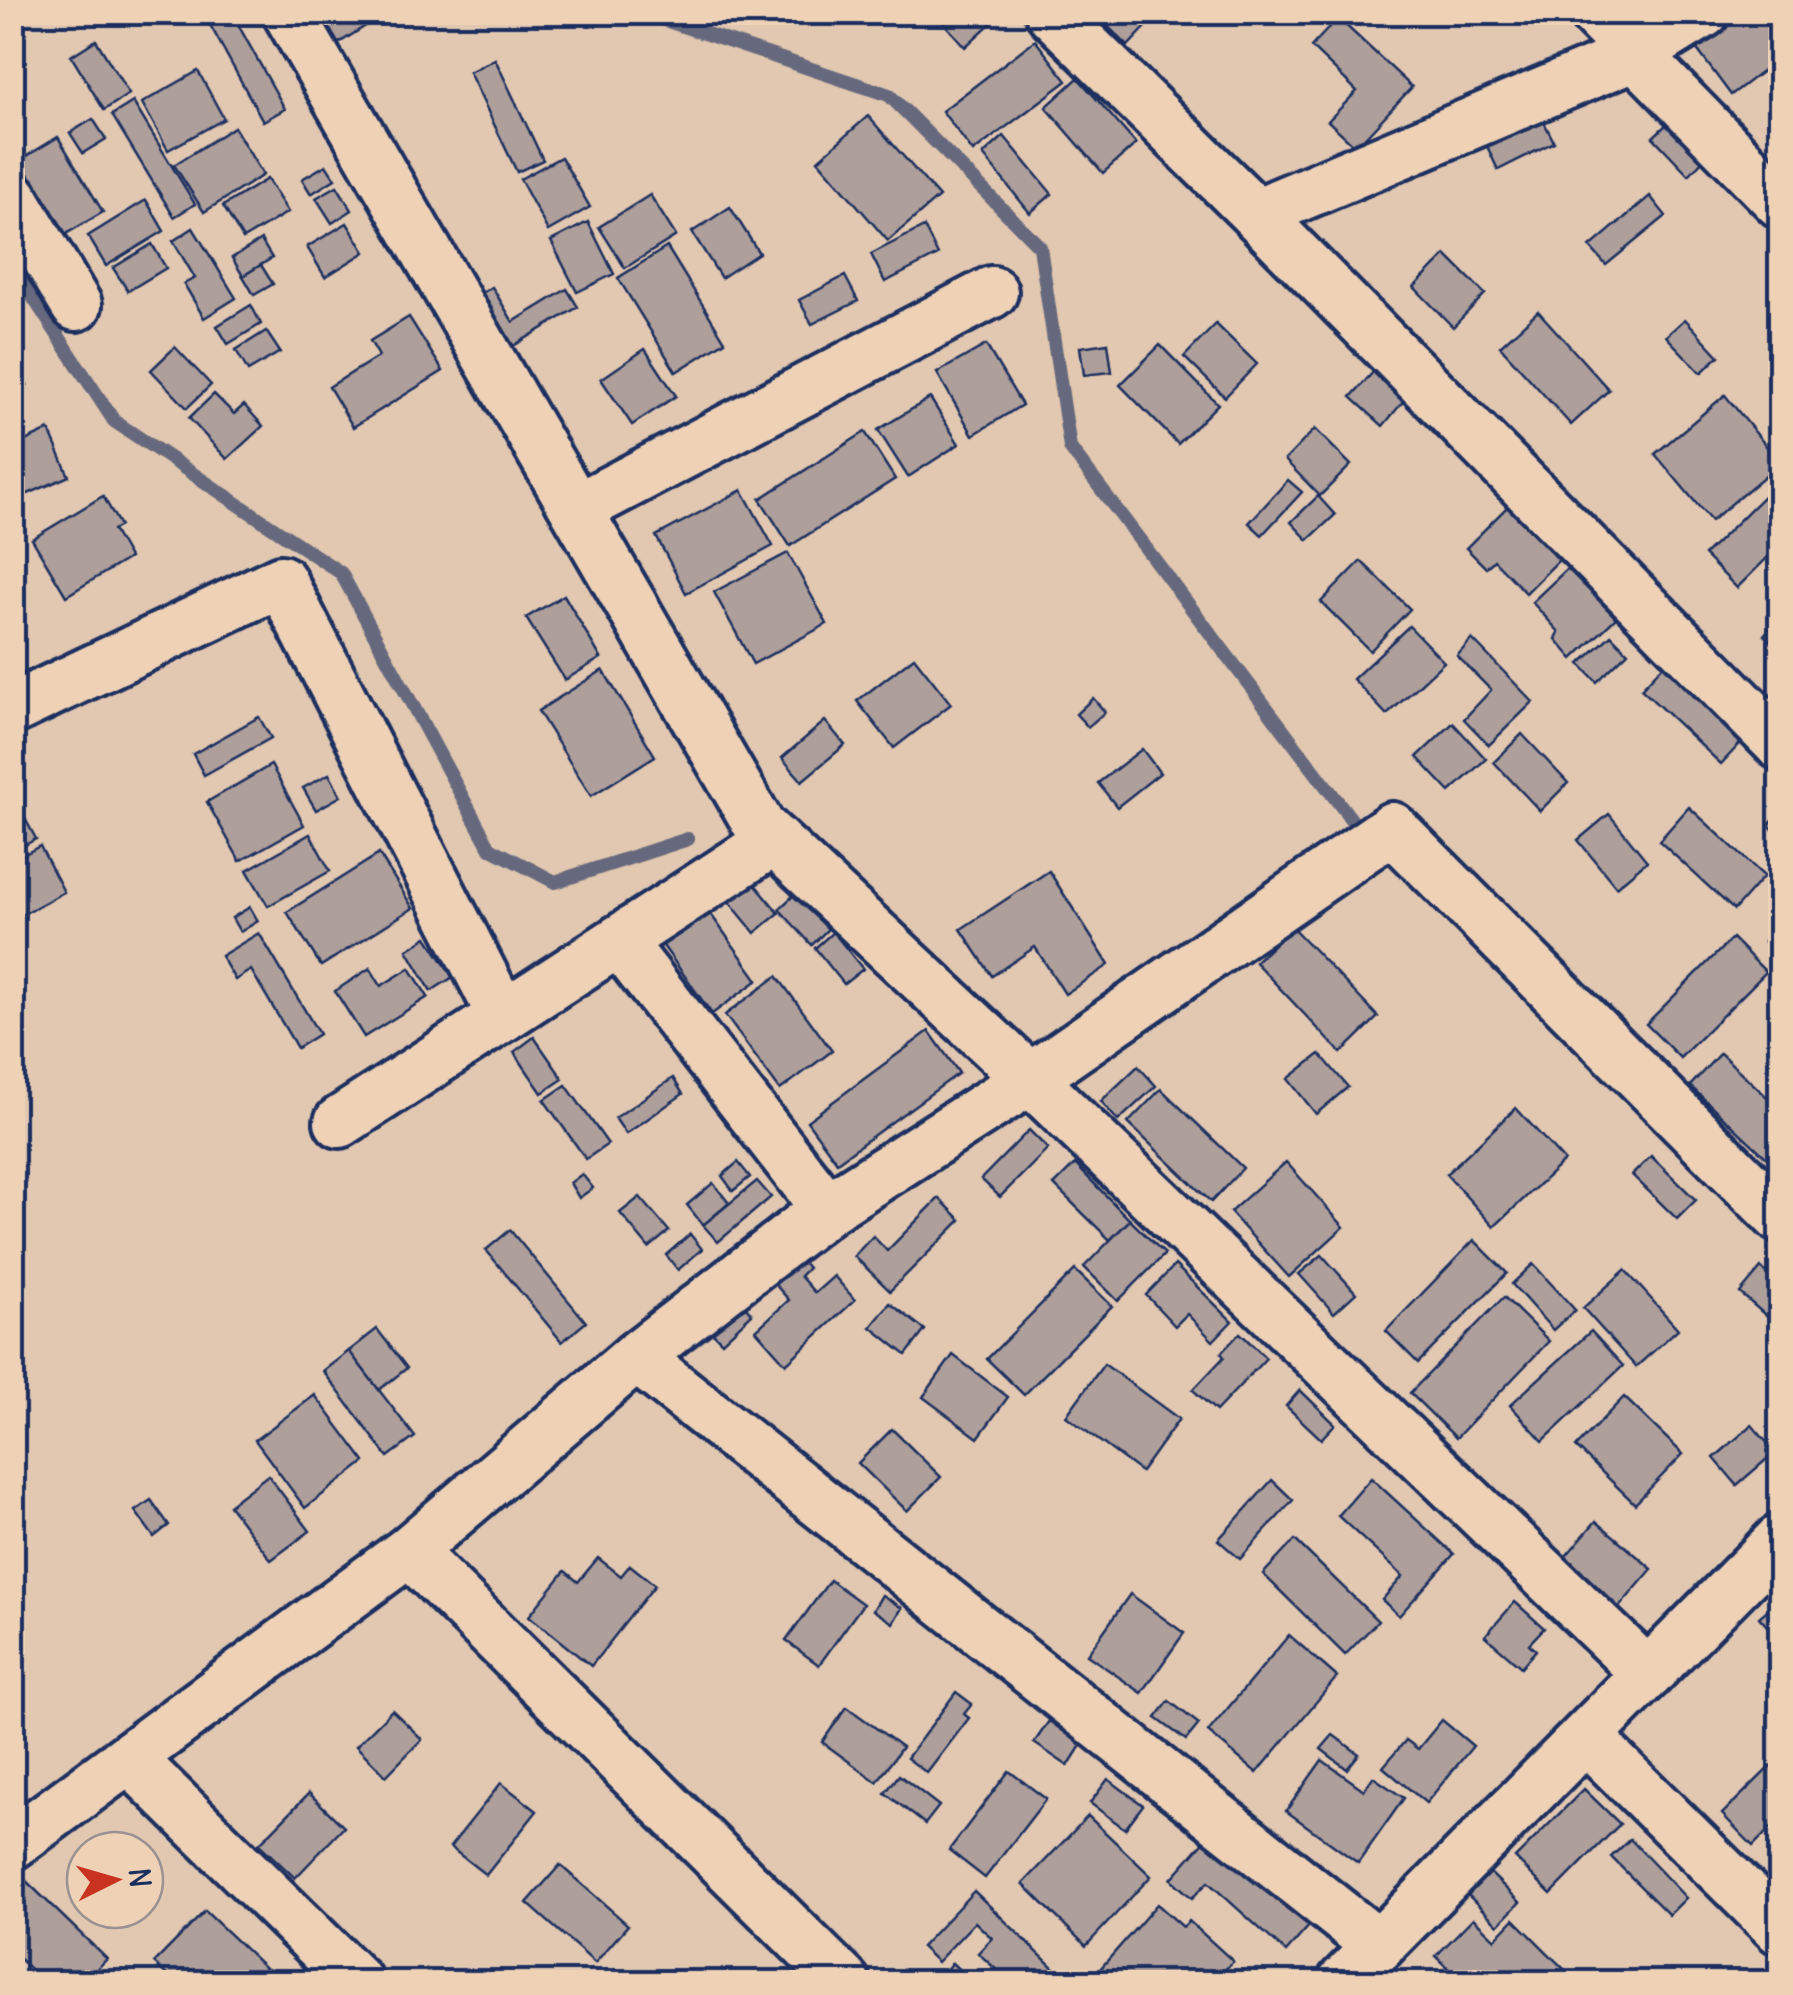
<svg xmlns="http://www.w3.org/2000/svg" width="1793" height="1995" viewBox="0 0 1793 1995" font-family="Delius,sans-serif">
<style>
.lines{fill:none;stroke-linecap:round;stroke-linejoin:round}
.stream{stroke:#66697d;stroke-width:14}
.building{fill:#ae9f9b;stroke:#1b2f5e;stroke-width:2.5}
.street-casing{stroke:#1b2f5e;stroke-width:58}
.street{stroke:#efd2b6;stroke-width:50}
</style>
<rect width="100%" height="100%" fill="#e2c8b1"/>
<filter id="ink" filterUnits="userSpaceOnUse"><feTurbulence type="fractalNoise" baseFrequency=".01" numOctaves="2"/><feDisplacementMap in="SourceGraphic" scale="20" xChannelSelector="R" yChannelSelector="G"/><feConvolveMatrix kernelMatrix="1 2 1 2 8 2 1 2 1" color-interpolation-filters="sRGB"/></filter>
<g filter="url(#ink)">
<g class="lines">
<g class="stream">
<polyline points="641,12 889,95 1040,247 1070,448 1363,835"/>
<polyline points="12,265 114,421 341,573 490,848 555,882 688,839"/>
</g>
</g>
<g class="building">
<polygon points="203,12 231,12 285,109 263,121"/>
<polygon points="304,12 359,12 367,25 328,50"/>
<polygon points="953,12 1003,12 965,47 943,22"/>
<polygon points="1093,12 1160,12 1128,46"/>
<polygon points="1744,12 1780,12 1780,58 1731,95 1696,48"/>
<polygon points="1338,18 1412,87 1356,147 1328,121 1357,91 1311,47"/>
<polygon points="96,40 129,94 104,110 71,56"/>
<polygon points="1035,40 1067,81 973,152 942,111"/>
<polygon points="495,59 543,160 517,172 469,72"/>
<polygon points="198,71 224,119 168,150 142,103"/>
<polygon points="1078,78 1136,144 1103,173 1046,107"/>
<polygon points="133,102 195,204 174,217 112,115"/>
<polygon points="868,116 939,197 888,241 818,160"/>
<polygon points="1542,118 1554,142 1498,170 1487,146"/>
<polygon points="93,119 106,139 83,153 70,133"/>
<polygon points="1667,124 1703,160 1689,175 1653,137"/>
<polygon points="234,127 263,175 204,212 174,165"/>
<polygon points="1004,136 1052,194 1030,213 983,155"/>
<polygon points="58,137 103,212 59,238 14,164"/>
<polygon points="561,157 590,207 548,231 520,179"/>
<polygon points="326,165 335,179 311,194 302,179"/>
<polygon points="267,179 288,212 243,239 223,206"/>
<polygon points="337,186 352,210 332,223 316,198"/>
<polygon points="650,195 676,236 625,268 599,227"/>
<polygon points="1650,196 1666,216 1606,265 1590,247"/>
<polygon points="146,200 164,231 106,266 88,236"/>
<polygon points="730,207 759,253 721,278 692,232"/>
<polygon points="588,222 614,274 577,292 551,241"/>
<polygon points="347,223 365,252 325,277 307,247"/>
<polygon points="924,227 938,255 885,282 871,254"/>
<polygon points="193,228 236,298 204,318 184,284 195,278 173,241"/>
<polygon points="261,240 272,258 243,276 232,258"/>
<polygon points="152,244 166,268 128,291 113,268"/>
<polygon points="667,247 725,341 676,372 618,278"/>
<polygon points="1446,255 1485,294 1453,327 1414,287"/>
<polygon points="261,265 273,284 254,295 243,276"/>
<polygon points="845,276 858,301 812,324 799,300"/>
<polygon points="492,287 513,322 567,289 578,307 495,357 464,304"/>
<polygon points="251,305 261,324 228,344 217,326"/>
<polygon points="1538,311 1609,390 1571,425 1500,346"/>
<polygon points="409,317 443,371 353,427 329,387 379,356 370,341"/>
<polygon points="1685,319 1719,356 1701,373 1666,336"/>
<polygon points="1216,324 1257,364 1225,397 1184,357"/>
<polygon points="266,331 280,352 248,371 236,350"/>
<polygon points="1108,343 1112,372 1084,375 1080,347"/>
<polygon points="986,345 1022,405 973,435 937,373"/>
<polygon points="1160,345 1218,404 1178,444 1120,385"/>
<polygon points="175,347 211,385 187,408 151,370"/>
<polygon points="645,349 676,396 632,425 601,379"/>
<polygon points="12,363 27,385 12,395"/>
<polygon points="1375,370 1406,398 1383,426 1351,397"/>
<polygon points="214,394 234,414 244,405 263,426 227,459 189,418"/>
<polygon points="1725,395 1780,463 1711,521 1655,454"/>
<polygon points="930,398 959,444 908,477 878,430"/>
<polygon points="1315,429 1351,465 1320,496 1285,460"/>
<polygon points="49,430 69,476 12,501 12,447"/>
<polygon points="865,432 895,479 790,546 760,499"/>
<polygon points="1288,480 1302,492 1262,535 1249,523"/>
<polygon points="1772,488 1780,496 1780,545 1737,588 1704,555"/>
<polygon points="742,490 773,546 686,593 656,536"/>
<polygon points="103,496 120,526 113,530 129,558 66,596 32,539"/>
<polygon points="1318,496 1335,515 1308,540 1291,522"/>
<polygon points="1511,503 1563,556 1526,593 1494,560 1486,568 1466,548"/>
<polygon points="788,553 827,624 753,664 714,592"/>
<polygon points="1361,561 1410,609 1370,651 1321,602"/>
<polygon points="1568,568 1616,618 1573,659 1556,639 1559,632 1532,602"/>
<polygon points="564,595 601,658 565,680 526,618"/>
<polygon points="1780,616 1780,650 1764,635"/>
<polygon points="1409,626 1444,662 1387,715 1353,679"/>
<polygon points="1611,635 1628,652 1597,682 1580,664"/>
<polygon points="1472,639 1533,702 1489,745 1464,719 1491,690 1457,656"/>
<polygon points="914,657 951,704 894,748 857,701"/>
<polygon points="1670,658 1749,734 1721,764 1641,689"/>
<polygon points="603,670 655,756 591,796 538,711"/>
<polygon points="1093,698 1105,712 1088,727 1076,714"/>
<polygon points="259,717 271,738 204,775 193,754"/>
<polygon points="825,721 845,745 802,781 782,758"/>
<polygon points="1453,723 1486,759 1450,792 1417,757"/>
<polygon points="1522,734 1568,783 1540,811 1494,762"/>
<polygon points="1142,749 1160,773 1117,807 1098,783"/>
<polygon points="271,765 304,825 240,861 207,802"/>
<polygon points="329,774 341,796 316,810 303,788"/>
<polygon points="14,798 36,839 12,852 12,799"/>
<polygon points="1689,807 1764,876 1734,910 1659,841"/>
<polygon points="1780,813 1780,837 1769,825"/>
<polygon points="1609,814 1647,861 1616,887 1578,840"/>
<polygon points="310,834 330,871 268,906 247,870"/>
<polygon points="40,846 64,892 12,920 12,861"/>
<polygon points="379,854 413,908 321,966 287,912"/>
<polygon points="1049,871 1109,965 1065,994 1035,947 992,976 961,929"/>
<polygon points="747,875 779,913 755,933 723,894"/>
<polygon points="795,894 828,929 812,945 779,909"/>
<polygon points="702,902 758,980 712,1014 656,936"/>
<polygon points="250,907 258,921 240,932 232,918"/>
<polygon points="1780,926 1780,959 1764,941"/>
<polygon points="1292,927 1378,1017 1341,1053 1255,962"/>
<polygon points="833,932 863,969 844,984 815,948"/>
<polygon points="259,933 319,1034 297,1048 251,970 235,980 221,956"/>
<polygon points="427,937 453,977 431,991 407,950"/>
<polygon points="1732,938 1766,972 1680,1058 1646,1024"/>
<polygon points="370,968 381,986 410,968 428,997 364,1037 335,991"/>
<polygon points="777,976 832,1051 780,1090 725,1015"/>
<polygon points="929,1031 959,1073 837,1162 807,1121"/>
<polygon points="534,1037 563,1079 542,1093 514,1052"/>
<polygon points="1720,1053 1780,1109 1780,1147 1769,1160 1690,1086"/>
<polygon points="1320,1054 1348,1087 1316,1114 1288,1079"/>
<polygon points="1138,1066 1156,1086 1118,1121 1101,1101"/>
<polygon points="673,1078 683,1094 626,1134 615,1118"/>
<polygon points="566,1085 608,1144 586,1159 544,1100"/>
<polygon points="1161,1089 1243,1168 1211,1202 1128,1123"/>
<polygon points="1516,1108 1564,1161 1494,1227 1446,1174"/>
<polygon points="1029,1130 1048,1149 1000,1197 981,1179"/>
<polygon points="1651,1156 1696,1200 1677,1219 1632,1175"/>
<polygon points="738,1162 750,1177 733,1191 722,1176"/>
<polygon points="1286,1162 1344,1227 1289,1277 1230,1212"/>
<polygon points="1075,1164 1130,1220 1110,1240 1054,1185"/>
<polygon points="582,1174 593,1188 579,1198 570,1183"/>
<polygon points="757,1181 771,1197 718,1242 703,1225"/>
<polygon points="713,1183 729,1203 703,1225 687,1205"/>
<polygon points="640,1197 669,1231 649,1248 620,1213"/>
<polygon points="939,1198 961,1220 890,1291 854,1256 873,1236 887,1251"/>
<polygon points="1130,1220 1165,1254 1118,1301 1084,1267"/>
<polygon points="510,1230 586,1322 562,1342 486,1250"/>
<polygon points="690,1234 702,1249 678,1270 666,1255"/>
<polygon points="1474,1240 1507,1273 1418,1363 1386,1331"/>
<polygon points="1322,1255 1356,1293 1334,1313 1299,1274"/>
<polygon points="798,1256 808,1268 800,1276 815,1293 834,1276 855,1300 786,1364 756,1330 789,1300 772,1281"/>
<polygon points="1533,1264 1575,1310 1553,1330 1512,1284"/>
<polygon points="1175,1265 1232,1321 1213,1341 1187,1314 1175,1326 1146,1295"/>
<polygon points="1761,1268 1780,1284 1779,1327 1740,1293"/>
<polygon points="1075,1270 1112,1306 1024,1395 987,1359"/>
<polygon points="1625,1270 1678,1329 1636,1367 1583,1308"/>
<polygon points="1504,1297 1549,1341 1456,1438 1410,1393"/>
<polygon points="740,1300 752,1314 722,1342 709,1329"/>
<polygon points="890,1303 925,1330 906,1355 871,1327"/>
<polygon points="377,1329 407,1368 379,1390 349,1351"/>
<polygon points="1591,1331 1623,1366 1543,1441 1510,1405"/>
<polygon points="1240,1333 1266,1358 1216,1411 1193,1390 1224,1357 1221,1353"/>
<polygon points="349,1351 415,1437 388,1457 323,1371"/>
<polygon points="953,1355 1008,1397 978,1438 923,1397"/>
<polygon points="1104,1364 1179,1419 1141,1472 1066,1416"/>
<polygon points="1300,1390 1335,1424 1321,1439 1286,1406"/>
<polygon points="315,1395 365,1462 305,1508 255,1440"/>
<polygon points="1624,1397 1683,1454 1635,1504 1576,1447"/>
<polygon points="1752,1425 1775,1452 1737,1485 1714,1458"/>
<polygon points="892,1429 941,1477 907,1511 858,1463"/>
<polygon points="268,1475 310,1531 271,1560 229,1505"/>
<polygon points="1371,1478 1454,1554 1399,1616 1382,1600 1403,1576 1338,1516"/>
<polygon points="1272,1480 1293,1500 1240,1559 1218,1540"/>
<polygon points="151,1500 169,1525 154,1537 135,1511"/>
<polygon points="1596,1521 1652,1569 1615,1612 1559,1564"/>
<polygon points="1295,1540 1378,1621 1345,1655 1263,1574"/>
<polygon points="598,1558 621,1576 630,1565 655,1585 591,1666 529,1616 565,1571 578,1582"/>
<polygon points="830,1580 863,1604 819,1665 786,1641"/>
<polygon points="1130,1594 1184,1633 1142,1693 1087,1655"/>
<polygon points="882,1595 902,1608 893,1623 873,1610"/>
<polygon points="1779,1600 1780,1632 1776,1636 1759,1617"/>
<polygon points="1515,1602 1544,1628 1529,1644 1536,1650 1521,1667 1485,1636"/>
<polygon points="1289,1635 1337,1677 1257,1773 1208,1732"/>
<polygon points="956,1692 972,1704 964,1714 969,1718 927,1773 907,1758"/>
<polygon points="1169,1701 1199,1724 1186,1740 1156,1718"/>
<polygon points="847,1707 902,1747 877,1782 822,1742"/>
<polygon points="392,1710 422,1739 386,1776 356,1746"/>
<polygon points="1442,1720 1473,1746 1426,1803 1383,1767 1406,1740 1418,1749"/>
<polygon points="1049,1721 1082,1744 1068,1766 1034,1743"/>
<polygon points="1333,1735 1359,1754 1347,1769 1321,1749"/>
<polygon points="1780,1757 1780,1819 1753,1846 1722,1814"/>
<polygon points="1322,1760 1364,1790 1373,1777 1404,1798 1358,1863 1286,1811"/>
<polygon points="1009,1771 1046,1799 985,1878 949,1850"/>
<polygon points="899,1775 939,1806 925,1824 885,1793"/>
<polygon points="1108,1779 1143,1805 1125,1829 1090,1803"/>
<polygon points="501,1783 537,1811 486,1875 450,1847"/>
<polygon points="1584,1789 1620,1824 1551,1894 1515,1858"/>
<polygon points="309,1793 344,1827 295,1878 259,1844"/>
<polygon points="1088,1816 1151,1876 1086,1946 1023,1884"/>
<polygon points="1209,1836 1309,1926 1286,1952 1208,1882 1192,1898 1171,1879"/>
<polygon points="1630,1839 1686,1898 1669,1915 1611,1857"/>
<polygon points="560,1865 628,1925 595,1963 527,1903"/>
<polygon points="1780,1865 1780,1912 1757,1891"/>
<polygon points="1486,1869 1520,1902 1498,1925 1464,1891"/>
<polygon points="21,1876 107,1959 84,1982 44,1982 12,1952 12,1886"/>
<polygon points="974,1891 1059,1973 1051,1982 1010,1982 978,1953 992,1938 975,1922 937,1962 921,1947"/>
<polygon points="1157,1904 1183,1927 1189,1921 1233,1961 1214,1982 1117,1982 1101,1968"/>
<polygon points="205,1911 279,1981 278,1982 174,1982 154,1963"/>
<polygon points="1473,1918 1495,1939 1514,1919 1571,1976 1564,1982 1463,1982 1436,1956"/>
<polygon points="952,1963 972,1982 934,1982"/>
</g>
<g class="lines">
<defs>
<g id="street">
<polyline points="288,12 760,827 1030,1079 1648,1674"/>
<polyline points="1051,12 1256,214 1780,744"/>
<polyline points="1594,12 1780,202"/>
<polyline points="12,197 76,305"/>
<polyline points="1256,214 1636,54 1704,12"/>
<polyline points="577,509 992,292"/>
<polyline points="12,709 281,581 503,1016"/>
<polyline points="619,941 827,1209"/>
<polyline points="340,1122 774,840"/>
<polyline points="636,1357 1379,1946"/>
<polyline points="409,1551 844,1982"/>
<polyline points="1586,1737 1780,1929"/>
<polyline points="129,1758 357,1982"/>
<polyline points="12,1844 409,1551 636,1357 827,1209 1030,1079 1392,828 1780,1217"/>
<polyline points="1343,1982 1780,1540"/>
</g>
</defs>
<use href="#street" class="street-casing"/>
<use href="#street" class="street"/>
</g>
</g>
<rect width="1793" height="1995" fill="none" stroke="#efd2b6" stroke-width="50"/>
<rect x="25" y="25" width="1743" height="1945" fill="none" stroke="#1b2f5e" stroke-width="4" filter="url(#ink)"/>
<g transform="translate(115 1880) rotate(85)"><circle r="48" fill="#efd2b6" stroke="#9a9193" stroke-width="2.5"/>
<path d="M0-8L18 38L0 25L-18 38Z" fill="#c8321e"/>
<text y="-15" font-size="28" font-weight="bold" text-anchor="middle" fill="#1b2f5e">N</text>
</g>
</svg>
